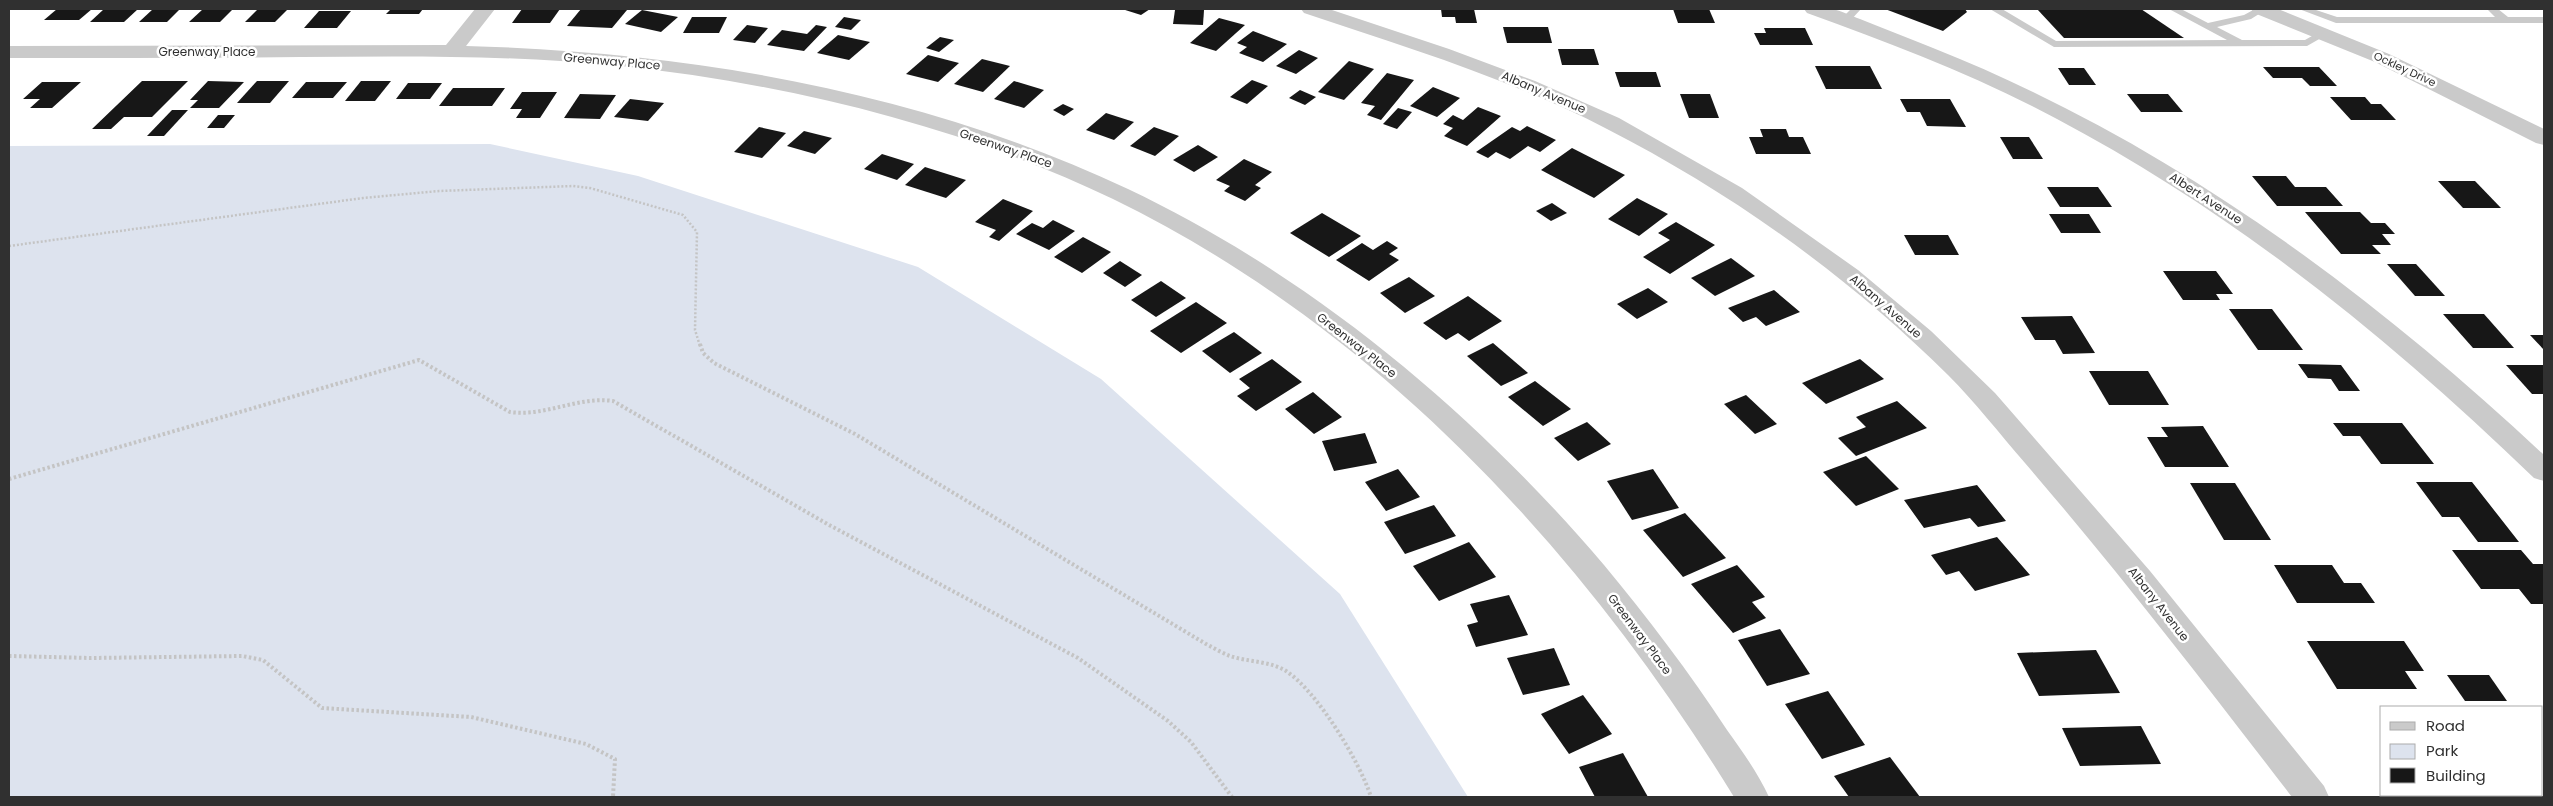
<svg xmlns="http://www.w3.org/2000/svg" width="2553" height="806" viewBox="0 0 2553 806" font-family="Poppins,sans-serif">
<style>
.green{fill:#dde3ee}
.building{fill:#171717}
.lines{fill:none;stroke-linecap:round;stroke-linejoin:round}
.path-far1{stroke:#c4c4c4;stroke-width:2.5;stroke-dasharray:2 2;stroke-linecap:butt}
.path{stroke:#c4c4c4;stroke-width:4;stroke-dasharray:2.5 2.5;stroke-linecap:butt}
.service{fill:#cacaca;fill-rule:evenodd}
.minor{fill:#cacaca;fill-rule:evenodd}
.tertiary{fill:#cacaca;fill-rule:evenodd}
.labels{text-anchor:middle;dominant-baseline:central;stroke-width:5;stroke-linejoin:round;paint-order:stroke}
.far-street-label{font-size:11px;fill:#303030;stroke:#fff}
.street-label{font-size:12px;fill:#303030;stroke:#fff}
</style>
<rect width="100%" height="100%" fill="#fff"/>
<polygon class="green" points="490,144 638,176 918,267 1101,379 1340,594 1468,797 9,797 9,146"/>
<g class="building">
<polygon points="57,9 92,9 79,20 44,20"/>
<polygon points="104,9 138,9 124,22 90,22"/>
<polygon points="153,9 180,9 167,22 139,22"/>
<polygon points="203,9 233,9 220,22 189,22"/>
<polygon points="391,9 423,9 419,14 386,14"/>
<polygon points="522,9 560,9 550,23 512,23"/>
<polygon points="581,9 613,9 627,10 612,28 567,26"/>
<polygon points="1122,9 1150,9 1141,15"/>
<polygon points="1441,9 1474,9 1477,23 1456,23 1455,17 1442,17"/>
<polygon points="1673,9 1709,9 1715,23 1678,23"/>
<polygon points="1885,9 1965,9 1967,12 1943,31"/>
<polygon points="2037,9 2141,9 2184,38 2064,38"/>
<polygon points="257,10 287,10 275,22 245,22"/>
<polygon points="642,10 678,17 661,32 625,24"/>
<polygon points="1175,10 1204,10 1203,25 1173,24"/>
<polygon points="319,11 351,11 337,28 304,28"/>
<polygon points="692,17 727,17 719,33 683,33"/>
<polygon points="844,17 861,20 851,30 835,27"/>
<polygon points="1219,18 1245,25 1216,51 1190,43"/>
<polygon points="747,25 768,28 755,43 733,40"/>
<polygon points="816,25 827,27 804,51 767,45 782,30 807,34"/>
<polygon points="1503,27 1548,27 1552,43 1507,43"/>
<polygon points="1764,28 1805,28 1813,45 1760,45 1754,33 1766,33"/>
<polygon points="1253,31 1287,44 1263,62 1239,53 1247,47 1237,43"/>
<polygon points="838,35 870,42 849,60 817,53"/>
<polygon points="940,37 954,40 939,52 926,48"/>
<polygon points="1558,49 1594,49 1599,65 1562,65"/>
<polygon points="1299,50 1318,58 1296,74 1276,66"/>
<polygon points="928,55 959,63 938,82 906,74"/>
<polygon points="982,59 1010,66 983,92 954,84"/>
<polygon points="1349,61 1374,69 1344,100 1318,92"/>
<polygon points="1815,66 1870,66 1882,89 1826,89"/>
<polygon points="2263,67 2319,67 2337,86 2310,86 2302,78 2273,78"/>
<polygon points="2058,68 2084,68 2096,85 2069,85"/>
<polygon points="1615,72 1656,72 1661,87 1620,87"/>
<polygon points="1387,73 1414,80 1381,120 1367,115 1375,106 1361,103"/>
<polygon points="1252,80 1268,86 1247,104 1230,97"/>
<polygon points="142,81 188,81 152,117 124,117 111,129 92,129"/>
<polygon points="208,81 244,82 219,108 190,108 198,100 190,100"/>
<polygon points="257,81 289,81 270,103 237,103"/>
<polygon points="361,81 391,81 375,101 345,101"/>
<polygon points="1014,81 1044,90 1024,108 994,99"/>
<polygon points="42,82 81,82 52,108 30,108 40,99 23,99"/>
<polygon points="306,82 347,82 333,98 292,98"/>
<polygon points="408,83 442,83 430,99 396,99"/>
<polygon points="1433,87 1460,98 1437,117 1410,106"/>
<polygon points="453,88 505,88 492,106 439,106"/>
<polygon points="1300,90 1316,97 1305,105 1289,98"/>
<polygon points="522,92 557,92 540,118 516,118 522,109 510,109"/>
<polygon points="580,94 616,95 600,119 564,118"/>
<polygon points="1680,94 1710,94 1719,118 1689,118"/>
<polygon points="2127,94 2168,94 2183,112 2141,112"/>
<polygon points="2330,97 2365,97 2371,104 2381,104 2396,120 2351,120"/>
<polygon points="630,99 664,103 648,121 614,117"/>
<polygon points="1900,99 1950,99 1966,127 1927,126 1920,112 1907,112"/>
<polygon points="1063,104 1074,109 1064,116 1053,110"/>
<polygon points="1478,107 1501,116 1467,146 1444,136 1453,128 1443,124 1453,115 1463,120"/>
<polygon points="1398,108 1412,112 1397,129 1383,124"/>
<polygon points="172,110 188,110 164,136 147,136"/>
<polygon points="1106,113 1134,122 1114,140 1086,130"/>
<polygon points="218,115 235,115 224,128 207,128"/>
<polygon points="1527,126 1556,140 1540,152 1528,146 1510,159 1496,152 1488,158 1476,152 1512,127 1520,131"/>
<polygon points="759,127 786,133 762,158 734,152"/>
<polygon points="1154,127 1179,136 1155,156 1130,146"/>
<polygon points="1760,129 1786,129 1789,137 1803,137 1811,154 1756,154 1749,137 1763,137"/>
<polygon points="804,131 832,138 815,154 787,146"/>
<polygon points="2000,137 2029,137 2043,159 2013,159"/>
<polygon points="1198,145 1218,157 1194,172 1173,160"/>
<polygon points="1572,148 1625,175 1594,198 1541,170"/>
<polygon points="882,154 914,164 897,180 864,169"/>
<polygon points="1244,159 1272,172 1255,185 1261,188 1245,201 1224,191 1230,186 1216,180"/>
<polygon points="925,167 966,180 946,198 905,185"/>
<polygon points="2252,176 2286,176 2295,187 2326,187 2343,206 2277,206"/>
<polygon points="2438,181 2475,181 2501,208 2463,208"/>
<polygon points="2047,187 2098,187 2112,207 2060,207"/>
<polygon points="1637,198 1668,214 1639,236 1608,219"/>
<polygon points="1003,199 1033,211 999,241 989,237 996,230 975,222"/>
<polygon points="1552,203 1567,213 1551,221 1536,211"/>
<polygon points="2305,212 2360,212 2371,223 2385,223 2395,234 2382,234 2391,245 2372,245 2381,254 2341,254"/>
<polygon points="1322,213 1361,236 1329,257 1290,233"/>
<polygon points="2049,214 2089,214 2101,233 2061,233"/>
<polygon points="1053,220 1075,231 1049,250 1016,234 1032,223 1043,228"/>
<polygon points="1676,222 1715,245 1670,274 1643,257 1670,240 1658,233"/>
<polygon points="1904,235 1948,235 1959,255 1915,255"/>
<polygon points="1083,237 1111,252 1082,273 1054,257"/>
<polygon points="1387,241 1398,248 1389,254 1399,260 1369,281 1336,260 1362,243 1373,250"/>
<polygon points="1731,258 1755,276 1715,296 1691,278"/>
<polygon points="1120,261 1142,275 1125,287 1103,273"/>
<polygon points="2387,264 2416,264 2445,296 2415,296"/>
<polygon points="2163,271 2216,271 2233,294 2216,294 2220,300 2183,300"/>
<polygon points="1409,277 1435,296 1405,313 1380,293"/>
<polygon points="1161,281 1186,298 1156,317 1131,300"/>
<polygon points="1648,288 1668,302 1637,319 1617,304"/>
<polygon points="1774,290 1800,312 1766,326 1756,317 1743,322 1728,308"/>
<polygon points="1468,296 1502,321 1469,341 1458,333 1446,340 1423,323"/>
<polygon points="1196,302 1227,323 1181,353 1150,331"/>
<polygon points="2229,309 2272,309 2303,350 2258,350"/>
<polygon points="2443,314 2484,314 2514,348 2473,348"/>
<polygon points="2072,316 2095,353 2063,354 2055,340 2035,340 2021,317"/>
<polygon points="1234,332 1262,353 1230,373 1202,351"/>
<polygon points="2530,335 2544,335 2544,350"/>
<polygon points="1493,343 1528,373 1501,386 1467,356"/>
<polygon points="1272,359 1302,382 1256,411 1237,396 1250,388 1239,379"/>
<polygon points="1860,359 1884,379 1826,404 1802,383"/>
<polygon points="2298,364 2341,365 2360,391 2339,391 2331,379 2308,378"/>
<polygon points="2506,365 2544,365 2544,394 2532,394"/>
<polygon points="2089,371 2148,371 2169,405 2109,405"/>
<polygon points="1535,381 1571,409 1543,426 1508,397"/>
<polygon points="1313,392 1342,417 1314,434 1285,409"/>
<polygon points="1746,395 1777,424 1755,434 1724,404"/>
<polygon points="1897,401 1927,428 1856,456 1838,438 1866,427 1856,417"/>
<polygon points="1587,422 1611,444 1578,461 1554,438"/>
<polygon points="2333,423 2402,423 2434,464 2381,464 2360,436 2343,436"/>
<polygon points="2203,426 2229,467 2165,467 2147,437 2168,437 2161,427"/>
<polygon points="1365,433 1377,463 1334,471 1322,441"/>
<polygon points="1866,456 1899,489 1856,506 1823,472"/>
<polygon points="1398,469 1420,497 1386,511 1365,482"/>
<polygon points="1653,469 1679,508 1632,520 1607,481"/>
<polygon points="2416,482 2472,482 2519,542 2478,542 2459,517 2442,517"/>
<polygon points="2190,483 2235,483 2271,540 2224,540"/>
<polygon points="1977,485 2006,521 1978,527 1970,518 1924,528 1904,500"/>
<polygon points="1434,505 1456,536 1405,554 1384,522"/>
<polygon points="1685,513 1726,558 1683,577 1643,530"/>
<polygon points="1997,537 2030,575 1975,591 1959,571 1946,575 1931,555"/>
<polygon points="1469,542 1496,577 1439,601 1413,566"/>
<polygon points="2452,550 2521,550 2533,564 2544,564 2544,604 2531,604 2519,589 2481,589"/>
<polygon points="1737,565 1765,597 1752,602 1766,618 1733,633 1691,584"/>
<polygon points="2274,565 2332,565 2344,583 2361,583 2375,603 2297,603"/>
<polygon points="1509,595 1528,635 1476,647 1467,625 1478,622 1470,604"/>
<polygon points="1780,629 1810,674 1767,686 1738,640"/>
<polygon points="2307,641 2404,641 2424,671 2405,671 2417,689 2337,689"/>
<polygon points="1554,648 1570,685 1523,695 1507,658"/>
<polygon points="2096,650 2120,693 2039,696 2017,653"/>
<polygon points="2447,675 2489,675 2507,701 2465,701"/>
<polygon points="1828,691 1865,745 1822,759 1785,704"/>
<polygon points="1583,695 1612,734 1569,754 1541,714"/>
<polygon points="2141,726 2161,764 2080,766 2062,728"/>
<polygon points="1623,753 1648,797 1595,797 1579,767"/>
<polygon points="1890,757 1920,797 1849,797 1834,776"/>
</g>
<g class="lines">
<polyline class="path-far1" points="9,246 363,198 439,191 573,186 590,188 683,215 697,232 695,330 700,346"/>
<g class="path">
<path d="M 700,344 L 703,353 L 714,363 L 855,434 L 1206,644 C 1214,648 1222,653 1230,656 C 1248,662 1270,661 1286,671 C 1317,691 1360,762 1371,797"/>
<path d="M 9,479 L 419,360 L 510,412 C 545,417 578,396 613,401 L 831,526 L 1078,658 L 1168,721 L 1191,742 L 1232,797"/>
<polyline points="9,656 91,658 242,656 263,660 322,708 471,717 586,744 615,759 613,797"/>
</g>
<g class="service">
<polygon points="1851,9 1861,9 1849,22 1841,22 1840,20"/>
<polygon points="1990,9 2002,9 2056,41 2227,40 2169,9 2181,9 2208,23 2244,15 2255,9 2267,9 2251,19 2217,27 2242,40 2305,40 2319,32 2327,32 2328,34 2307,46 2054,47"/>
<polygon points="2299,9 2313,9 2337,17 2495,17 2487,9 2498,9 2508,17 2544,17 2544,23 2336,23"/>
</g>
<g class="minor">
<path d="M 475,9 L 495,9 L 466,46 C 692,52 923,92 1128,189 C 1311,276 1473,411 1604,565 C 1648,618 1689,672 1727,730 C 1742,751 1758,773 1769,797 L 1734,797 C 1583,551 1376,327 1113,199 C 961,126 789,84 621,66 C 514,55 407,56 300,57 C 203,58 106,58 9,58 L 9,46 L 446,45 Z"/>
<path d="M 1301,9 L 1329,9 L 1449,49 L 1535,81 L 1619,118 L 1742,188 L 1858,270 L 1931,331 L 1995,393 L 2150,571 L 2324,786 L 2329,797 L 2292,797 C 2205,684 2118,571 2025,463 C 1999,433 1975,402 1948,375 C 1848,276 1732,193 1607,129 C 1511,79 1406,47 1304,13 Z"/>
<path d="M 1804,9 C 1812,9 1823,7 1831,9 C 1840,10 1851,16 1860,19 C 1884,29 1909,38 1933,48 C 2165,140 2363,286 2544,455 L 2544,481 L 2534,478 C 2390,339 2235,213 2057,119 C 1977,76 1892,44 1807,13 Z"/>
</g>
<polygon class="tertiary" points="2251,9 2278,9 2389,54 2544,129 2544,145 2536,143 2375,62 2254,13"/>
</g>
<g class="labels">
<g class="far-street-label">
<text transform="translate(2405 69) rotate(25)">Ockley Drive</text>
</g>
<g class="street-label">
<text x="207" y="51">Greenway Place</text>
<text transform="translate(612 61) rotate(5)">Greenway Place</text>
<text transform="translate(1544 92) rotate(23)">Albany Avenue</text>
<text transform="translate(1006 148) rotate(19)">Greenway Place</text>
<text transform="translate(2206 198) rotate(33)">Albert Avenue</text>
<text transform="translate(1886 306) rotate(41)">Albany Avenue</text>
<text transform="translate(1357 345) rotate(38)">Greenway Place</text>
<text transform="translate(2159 604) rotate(52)">Albany Avenue</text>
<text transform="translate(1640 634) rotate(53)">Greenway Place</text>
</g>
</g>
<rect width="2553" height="806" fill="none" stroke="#303030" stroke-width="20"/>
<rect x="2380" y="706" width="162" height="90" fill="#ffffff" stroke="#acacac"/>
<rect x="2390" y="722" width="25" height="8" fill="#cacaca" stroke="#acacac"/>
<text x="2426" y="731" font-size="15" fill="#303030">Road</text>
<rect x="2390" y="744" width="25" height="15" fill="#dde3ee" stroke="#acacac"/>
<text x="2426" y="756" font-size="15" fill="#303030">Park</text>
<rect x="2390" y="768" width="25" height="15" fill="#171717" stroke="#acacac"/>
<text x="2426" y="781" font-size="15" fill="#303030">Building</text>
</svg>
